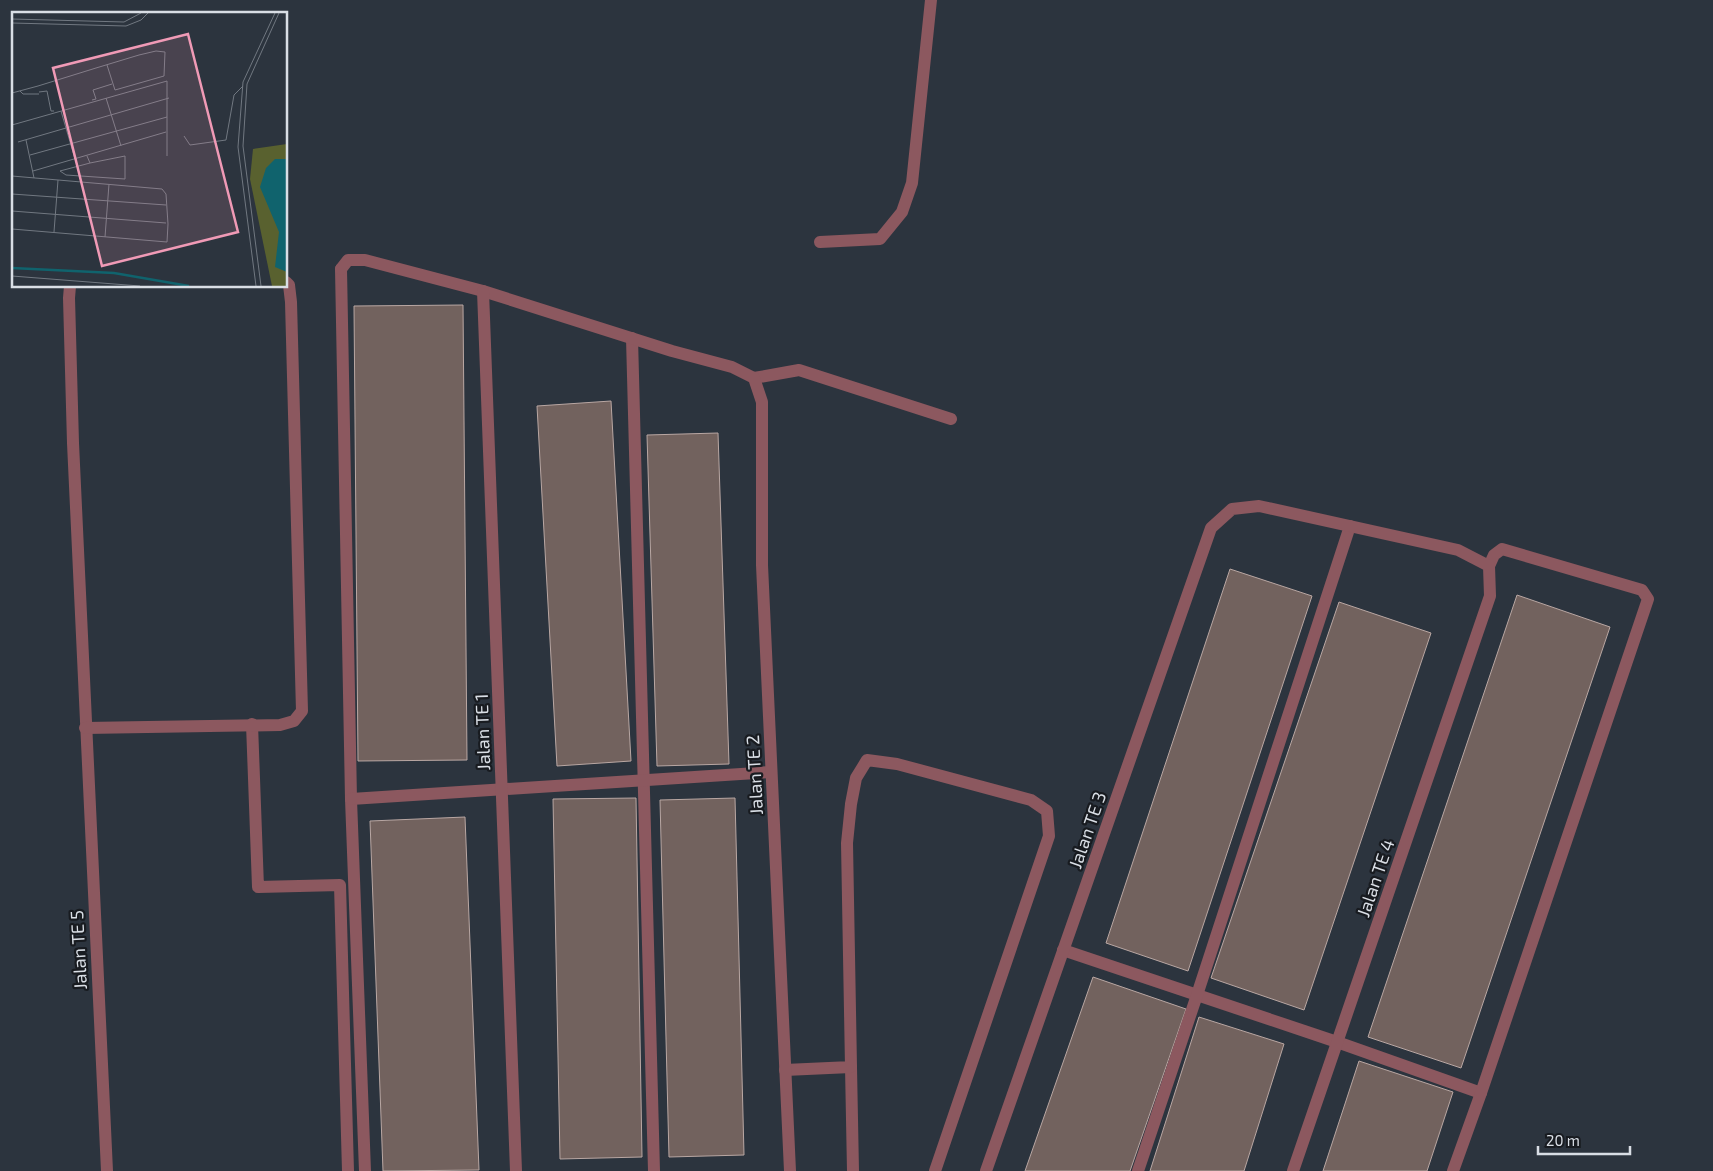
<svg xmlns="http://www.w3.org/2000/svg" width="1713" height="1171" viewBox="0 0 1713 1171" font-family="'Exo 2',sans-serif">
<style>
.building{fill:#72625e;stroke:#b9a7a3}
.lines{fill:none;stroke-linecap:round;stroke-linejoin:round}
.service{stroke:#8c585f;stroke-width:12}
.minor{stroke:#8c585f;stroke-width:12}
.labels{text-anchor:middle;dominant-baseline:central;stroke-width:4.5;stroke-linejoin:round;paint-order:stroke}
.street-label{font-size:18px;fill:#d9dee5;stroke:#181b20}
.inset-river{fill:none;stroke:#10636d;stroke-width:2.5}
.inset-road{fill:none;stroke:#717881;stroke-width:1}
.view{fill:#f09ab6;fill-opacity:0.15;stroke:#f09ab6;stroke-width:2.5}
.inset-edge{fill:none;stroke:#d9dee5;stroke-width:2.5}
</style>
<rect width="100%" height="100%" fill="#2c343e"/>
<g class="building">
<polygon points="463,305 467,760 358,761 354,306"/>
<polygon points="611,401 631,761 557,766 537,406"/>
<polygon points="718,433 729,764 657,766 647,435"/>
<polygon points="1230,569 1312,596 1188,971 1106,943"/>
<polygon points="1517,595 1610,627 1461,1068 1368,1037"/>
<polygon points="1339,602 1431,633 1304,1010 1211,978"/>
<polygon points="636,798 642,1157 560,1159 553,799"/>
<polygon points="735,798 744,1155 669,1157 660,800"/>
<polygon points="465,817 479,1170 383,1171 370,821"/>
<polygon points="1093,977 1186,1009 1130,1171 1025,1171"/>
<polygon points="1199,1017 1284,1044 1244,1171 1150,1171"/>
<polygon points="1359,1061 1453,1092 1427,1171 1323,1171"/>
</g>
<g class="lines">
<g class="service">
<polyline points="820,242 880,239 902,212 912,183 931,0"/>
<polyline points="341,269 351,799 365,1171"/>
<polyline points="70,286 69,298 73,443 107,1171"/>
<polyline points="632,338 654,1171"/>
<polyline points="754,378 799,370 951,419"/>
<polyline points="252,724 258,887 340,885 348,1171"/>
<polyline points="85,728 280,725 294,721 302,711 291,302 289,285 286,282"/>
<polyline points="351,799 771,772"/>
<polyline points="1063,950 1337,1042 1481,1093"/>
<polyline points="851,1067 853,1171"/>
<polyline points="785,1070 851,1067 847,843 851,804 856,778 867,760 897,764 1031,800 1047,811 1049,836 935,1171"/>
<polyline points="1138,1171 1197,995 1350,526"/>
<polyline points="1453,1171 1481,1093 1648,599 1642,590 1502,549 1494,555 1489,566"/>
</g>
<g class="minor">
<polyline points="341,269 348,260 365,260 483,291 672,351 732,367 754,378 762,402 762,565 790,1171"/>
<polyline points="483,291 516,1171"/>
<polyline points="986,1171 1211,528 1232,509 1259,506 1458,550 1489,566 1490,596 1293,1171"/>
</g>
</g>
<g class="labels">
<g class="street-label">
<text transform="translate(482 732) rotate(-92)">Jalan TE 1</text>
<text transform="translate(754 775) rotate(-93)">Jalan TE 2</text>
<text transform="translate(1087 830) rotate(-71)">Jalan TE 3</text>
<text transform="translate(1375 878) rotate(-71)">Jalan TE 4</text>
<text transform="translate(78 950) rotate(-93)">Jalan TE 5</text>
</g>
</g>
<g transform="translate(12 12)">
<rect width="275" height="275" fill="#2c343e"/>
<path d="M 275,132 L 275,274 L 260,274 L 238,167 L 241,137 Z" fill="#59612f"/>
<path d="M 263,147 L 275,147 L 275,260 L 263,255 L 267,220 L 248,175 L 254,156 Z" fill="#10636d"/>
<path class="inset-river" d="M 0,256 L 102,261 L 177,274"/>
<path class="inset-road" d="M 0,7 L 112,10 L 129,1M 0,11 L 114,14 L 129,8 L 136,1M 8,79 L 11,82 L 27,82M 27,80 L 35,79 L 39,99 L 42,99M 0,81 L 26,74 L 84,56 L 127,43 L 144,39 L 153,40 L 152,64 L 103,78 L 95,53M 94,86 L 109,134M 80,88 L 84,87 L 81,78 L 100,72M 49,99 L 63,147M 0,113 L 155,69 L 155,144M 172,124 L 178,133 L 214,128 L 222,83 L 231,74M 14,128 L 22,166M 6,130 L 157,86M 18,143 L 155,105M 21,159 L 154,120M 48,159 L 54,163 L 113,167 L 113,144 L 78,151 L 75,144M 48,159 L 78,151M 0,164 L 150,177 L 154,182 L 156,212 L 155,230 L 0,217M 0,182 L 154,193M 0,199 L 154,211M 42,220 L 46,168M 93,225 L 97,172M 0,264 L 128,274M 244,274 L 226,135 L 231,70 L 263,1M 249,274 L 231,134 L 235,72 L 267,1"/>
<path class="view" d="M 176,22 L 226,220 L 90,254 L 41,56 Z"/>
<rect width="275" height="275" class="inset-edge"/>
</g>
<path d="M1538 1146v8h92v-8" fill="none" stroke="#d9dee5" stroke-width="2.5"/>
<text x="1546" y="1146" font-size="15" fill="#d9dee5" stroke="#181b20" stroke-width="4" paint-order="stroke">20 m</text>
</svg>
